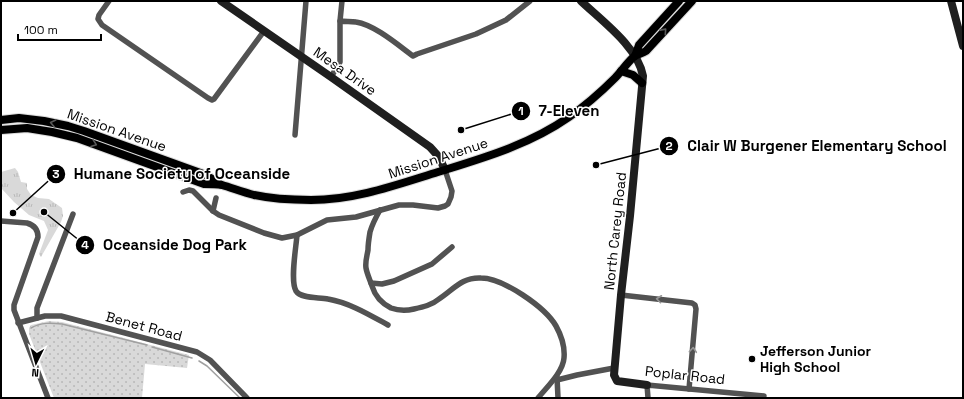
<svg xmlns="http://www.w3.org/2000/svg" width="964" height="399" viewBox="0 0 964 399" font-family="'Space Grotesk',sans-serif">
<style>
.grass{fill:url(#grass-dots)}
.park{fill:url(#park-tufts)}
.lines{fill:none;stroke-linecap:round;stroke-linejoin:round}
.stream{stroke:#a0a0a0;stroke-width:1.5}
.primary-casing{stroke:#dbdbdb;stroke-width:10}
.street{stroke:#525252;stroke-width:5.5}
.secondary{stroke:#1f1f1f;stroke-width:8}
.primary{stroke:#000;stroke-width:8}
.oneway{stroke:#595959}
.oneway2{stroke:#979797}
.poi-dot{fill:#000;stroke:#fff;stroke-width:1.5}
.labels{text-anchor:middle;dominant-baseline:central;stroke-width:3;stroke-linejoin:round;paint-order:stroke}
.street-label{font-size:14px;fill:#000;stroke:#fff}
.poi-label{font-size:14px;font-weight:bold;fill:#000;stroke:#fff;text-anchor:start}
.leader{fill:none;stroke:#000;stroke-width:1.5}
.callout-dot{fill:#000;stroke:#fff;stroke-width:1.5}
.mark-label{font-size:12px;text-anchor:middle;font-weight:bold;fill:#fff}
.callout-label{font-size:15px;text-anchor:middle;font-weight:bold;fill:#000;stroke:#fff;stroke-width:3;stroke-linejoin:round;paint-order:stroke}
</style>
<defs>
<pattern id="grass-dots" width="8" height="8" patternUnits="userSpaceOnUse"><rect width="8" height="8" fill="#d9d9d9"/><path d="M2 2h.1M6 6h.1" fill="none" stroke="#b8b8b8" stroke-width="1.8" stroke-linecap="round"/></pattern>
<pattern id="park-tufts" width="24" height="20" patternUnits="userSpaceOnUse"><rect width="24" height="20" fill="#d9d9d9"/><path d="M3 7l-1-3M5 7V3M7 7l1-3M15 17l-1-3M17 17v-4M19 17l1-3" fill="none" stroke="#b8b8b8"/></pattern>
</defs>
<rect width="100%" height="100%" fill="#fff"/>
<polygon class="grass" points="49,321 62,322 189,355 187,368 145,364 142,398 54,398 29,334 29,328 31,325"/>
<polygon class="park" points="15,168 18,172 21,182 27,183 27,189 31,195 38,198 49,199 62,208 63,216 61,222 41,257 39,254 48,230 44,221 29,215 14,202 1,188 1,172"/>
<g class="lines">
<g class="stream">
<path d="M 31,328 C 41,322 52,323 62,324 L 147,345"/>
<polyline points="152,347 192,358"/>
<polyline points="199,361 207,366 240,398"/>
</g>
<defs>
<g id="primary">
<polyline points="635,56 639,45 679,1"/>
<polyline points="621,71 633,75 642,83"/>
<polyline points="1,120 19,118 44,121 68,126 84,131 206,175 220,184"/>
<path d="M 1,130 L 27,128 L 52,132 L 77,138 L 204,184 C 209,184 216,184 222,185 C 232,188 243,192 254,195 C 272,199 292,200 311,200 C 355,200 396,185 438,172 C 483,158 529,145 569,117 C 585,106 601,92 615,78 C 620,73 630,59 635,56 C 639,54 643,53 646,51 L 692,1"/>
</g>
</defs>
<use href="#primary" class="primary-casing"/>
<g class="street">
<polyline points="109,1 99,15 98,19 102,25 208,98 212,100 214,99 264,31"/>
<path d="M 340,21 C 345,22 351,21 356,22 C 375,25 398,45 413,56 L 417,54 L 476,34 L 506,20 L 530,1"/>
<polyline points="331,77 340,62 340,21 342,1"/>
<polyline points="295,135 306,1"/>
<polyline points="183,192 189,190 193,191 213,211 219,215 264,233 282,238 297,235 327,220 356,217 399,205 413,205 438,208 445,206 448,204 451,197 452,191 445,170"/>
<path d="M 380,210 C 376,217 372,225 370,232 C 369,238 368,244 368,250 C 367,256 365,262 366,268 C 367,274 370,280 372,286 C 375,296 381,303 391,308 C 399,311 406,311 414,309 C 423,307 432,305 439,299 C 454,289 462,277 481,278 C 503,278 545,307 556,326 C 561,335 565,347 564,358 C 563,372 547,387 538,398"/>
<polyline points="213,211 216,198"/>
<path d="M 1,221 L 27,223 C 34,225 38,230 38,237 L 14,305 L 14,310 L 48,398"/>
<path d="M 297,235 C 296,248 290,281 296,291 C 301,299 319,297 328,299 C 350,303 368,314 388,325"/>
<polyline points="371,283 382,284 394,281 432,264 452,247"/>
<polyline points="621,295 692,303 695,305 696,309 689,389"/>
<polyline points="37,318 37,308 73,214"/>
<polyline points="18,323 45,316 61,316 197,352 210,360 247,398"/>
<polyline points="557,377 558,398"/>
<polyline points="557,380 577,375 614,368"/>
<polyline points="648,398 647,385 764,396"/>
</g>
<g class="secondary">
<polyline points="221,1 331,77 430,147 439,157 445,170"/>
<path d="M 581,1 C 602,21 638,47 643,76 L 630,216 L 621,295 L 614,375 L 617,381 L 647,385"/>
<polyline points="951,1 963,46"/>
</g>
<use href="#primary" class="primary"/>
</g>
<defs><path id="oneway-chevron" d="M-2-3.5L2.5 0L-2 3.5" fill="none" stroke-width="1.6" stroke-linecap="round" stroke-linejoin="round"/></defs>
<g class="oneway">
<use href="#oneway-chevron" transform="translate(664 31) rotate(-48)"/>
<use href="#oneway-chevron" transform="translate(53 123) rotate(-167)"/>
<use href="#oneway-chevron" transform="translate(94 144) rotate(20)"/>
</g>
<g class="oneway2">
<use href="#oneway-chevron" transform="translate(659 299) rotate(-173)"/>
<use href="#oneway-chevron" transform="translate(693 350) rotate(-85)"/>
</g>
<circle class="poi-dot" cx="752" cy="359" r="4"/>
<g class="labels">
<g class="street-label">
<text transform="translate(345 71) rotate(35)">Mesa Drive</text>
<text transform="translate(117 130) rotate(19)">Mission Avenue</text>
<text transform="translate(438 158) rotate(-18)">Mission Avenue</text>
<text transform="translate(615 231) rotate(-84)">North Carey Road</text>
<text transform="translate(144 326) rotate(15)">Benet Road</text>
<text transform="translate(685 375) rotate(6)">Poplar Road</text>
</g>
<g class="poi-label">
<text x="760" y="351">Jefferson Junior<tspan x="760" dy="16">High School</tspan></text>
</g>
</g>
<path class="leader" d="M461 130L521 111M596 165L669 146M13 213L56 174M44 212L85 245"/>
<g class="callout-dot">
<circle cx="461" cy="130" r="4"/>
<circle cx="596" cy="165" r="4"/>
<circle cx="13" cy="213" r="4"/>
<circle cx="44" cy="212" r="4"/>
<circle cx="521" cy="111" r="10"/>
<circle cx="669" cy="146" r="10"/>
<circle cx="56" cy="174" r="10"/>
<circle cx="85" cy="245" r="10"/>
</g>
<g class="mark-label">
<text x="521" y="115">1</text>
<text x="669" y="150">2</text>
<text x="56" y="178">3</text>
<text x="85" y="249">4</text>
</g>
<g class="callout-label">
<text x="569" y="116">7-Eleven</text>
<text x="817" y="151">Clair W Burgener Elementary School</text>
<text x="182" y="179">Humane Society of Oceanside</text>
<text x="175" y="250">Oceanside Dog Park</text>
</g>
<rect width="964" height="399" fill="none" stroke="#000000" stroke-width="4"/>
<g transform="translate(36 363) rotate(185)" stroke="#ffffff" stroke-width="3" paint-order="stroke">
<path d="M0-3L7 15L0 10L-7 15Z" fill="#000000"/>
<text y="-6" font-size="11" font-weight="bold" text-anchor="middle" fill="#000000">N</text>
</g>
<path d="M18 34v6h83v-6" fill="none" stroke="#000000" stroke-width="2"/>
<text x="24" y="34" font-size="12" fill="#000000" stroke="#ffffff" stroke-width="3" paint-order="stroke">100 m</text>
</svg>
